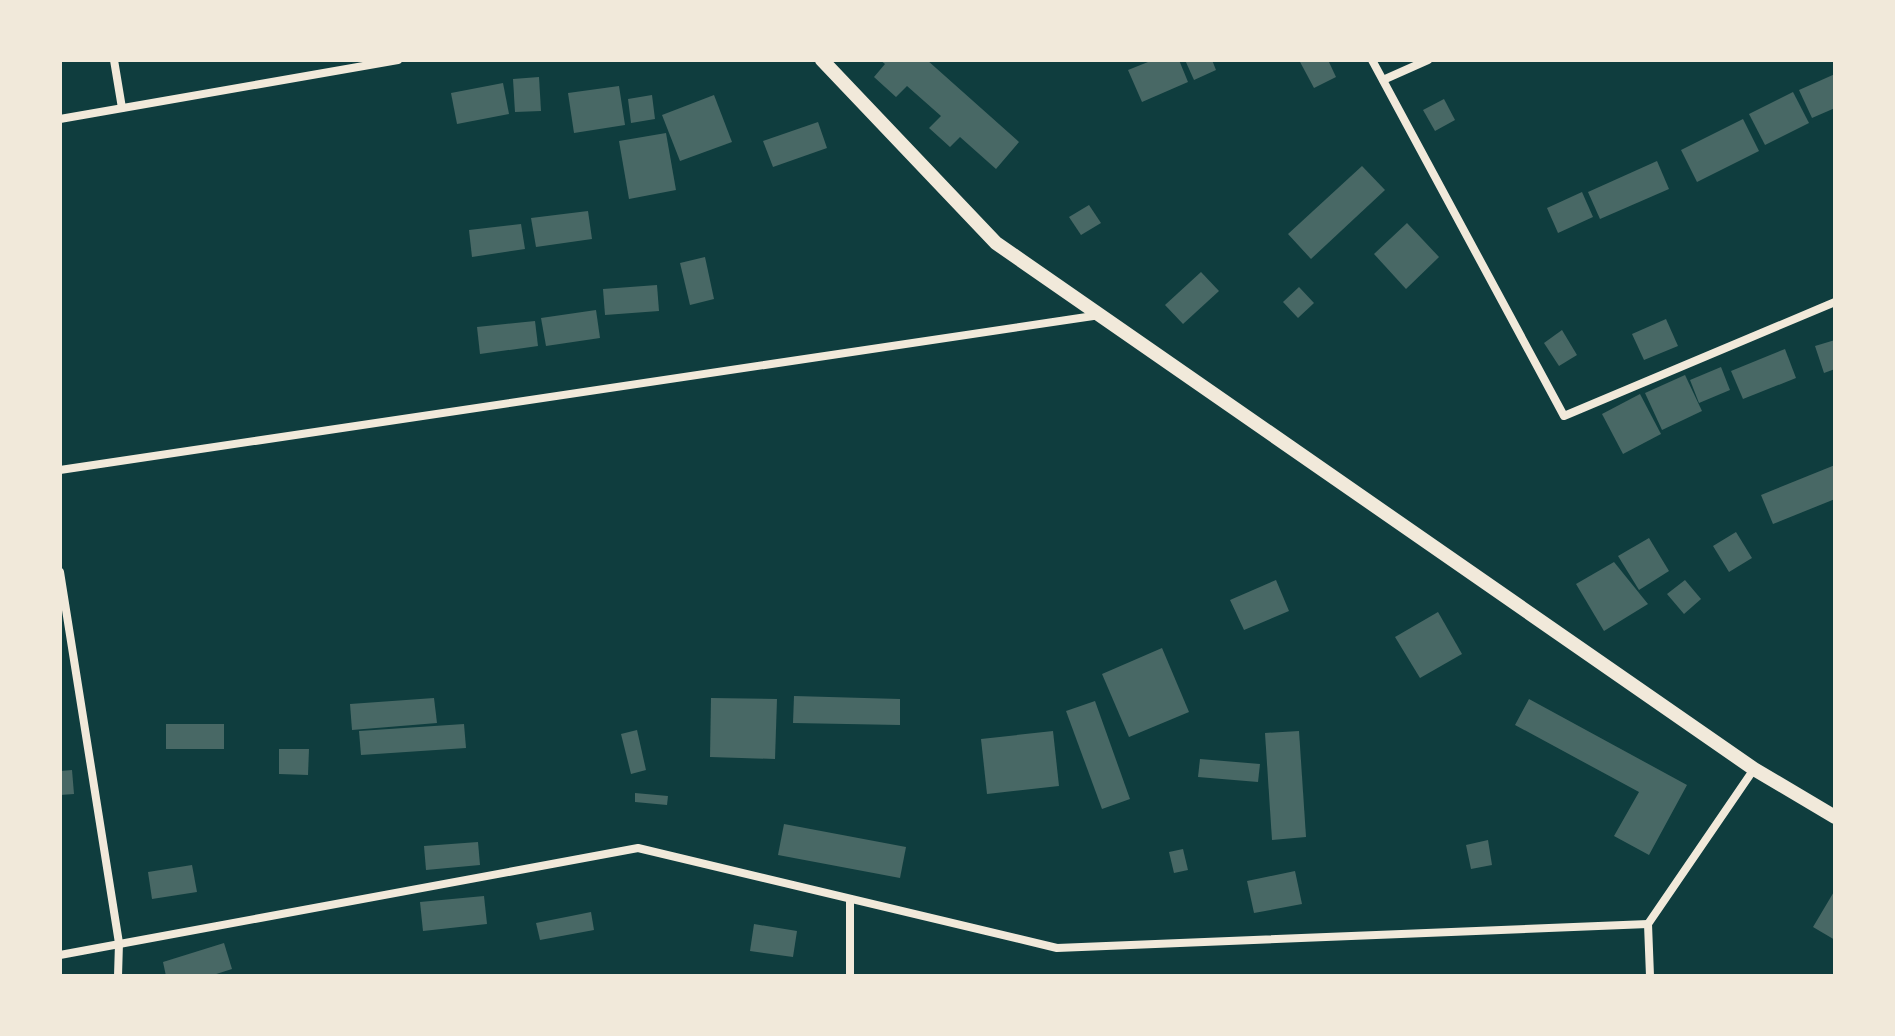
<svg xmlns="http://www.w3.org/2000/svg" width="1895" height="1036" viewBox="0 0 1895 1036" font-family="'Titillium Web',sans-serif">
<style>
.building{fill:#486865}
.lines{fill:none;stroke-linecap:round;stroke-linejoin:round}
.minor{stroke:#f1e9da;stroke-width:8}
.tertiary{stroke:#f1e9da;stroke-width:14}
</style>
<rect width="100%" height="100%" fill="#0f3d3e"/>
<g class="building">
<polygon points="880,60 927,60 1019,142 996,169 960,137 950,147 929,128 941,116 907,86 896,97 874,77 885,64"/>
<polygon points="1153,60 1179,60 1188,82 1142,102 1128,70"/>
<polygon points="1185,60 1212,60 1216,70 1194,80"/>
<polygon points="1299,60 1328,60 1336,77 1314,88"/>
<polygon points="1835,74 1835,108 1812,118 1799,90"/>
<polygon points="539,77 541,111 515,112 513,79"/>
<polygon points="503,83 509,114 457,124 451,93"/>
<polygon points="619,86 625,125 574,133 568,93"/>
<polygon points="1793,92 1809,123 1765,145 1749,114"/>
<polygon points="652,95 655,119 631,123 628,99"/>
<polygon points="714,95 732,142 680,161 662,115"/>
<polygon points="1444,99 1455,120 1435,131 1423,110"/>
<polygon points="1743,119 1759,151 1697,182 1681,150"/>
<polygon points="818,122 827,148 773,167 763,141"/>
<polygon points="666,133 676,190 629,199 619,141"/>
<polygon points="1657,161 1669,189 1600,219 1588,192"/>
<polygon points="1362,166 1385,190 1311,259 1288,234"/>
<polygon points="1582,192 1593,217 1558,233 1547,208"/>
<polygon points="1089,205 1101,223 1081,235 1069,217"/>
<polygon points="588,211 592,239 536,247 531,218"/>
<polygon points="1407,223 1439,257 1406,289 1374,254"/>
<polygon points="521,224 525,249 472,257 469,230"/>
<polygon points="705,257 714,299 690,305 680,263"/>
<polygon points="1201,272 1219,291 1183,324 1165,305"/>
<polygon points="657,285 659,311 605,315 603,289"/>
<polygon points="1299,287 1314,303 1298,318 1283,302"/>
<polygon points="596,310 600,338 546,346 541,318"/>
<polygon points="1666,319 1678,346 1644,360 1632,334"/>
<polygon points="535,321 538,346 480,354 477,327"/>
<polygon points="1562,330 1577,355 1559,366 1544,343"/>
<polygon points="1835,340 1835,369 1824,373 1815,346"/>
<polygon points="1785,349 1796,378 1743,399 1731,371"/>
<polygon points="1721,367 1730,390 1699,403 1690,380"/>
<polygon points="1685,375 1702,411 1662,430 1645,393"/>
<polygon points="1640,394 1661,434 1623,454 1602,414"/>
<polygon points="1835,465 1835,499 1773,524 1761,495"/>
<polygon points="1736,532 1752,558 1729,572 1713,546"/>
<polygon points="1649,538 1669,571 1639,590 1618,556"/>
<polygon points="1614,562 1648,604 1604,631 1576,584"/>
<polygon points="1276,580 1289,611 1244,630 1230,600"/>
<polygon points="1685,580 1701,599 1684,614 1667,594"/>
<polygon points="1438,612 1462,654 1420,678 1395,637"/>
<polygon points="1162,648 1189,712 1129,737 1102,674"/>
<polygon points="794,696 900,699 900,725 793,723"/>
<polygon points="434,698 437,723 352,730 350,704"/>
<polygon points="711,698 777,699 775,759 710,757"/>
<polygon points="1529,699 1687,785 1649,855 1614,836 1639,792 1515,725"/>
<polygon points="1095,701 1130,799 1102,809 1066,711"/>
<rect x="166" y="724" width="58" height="25"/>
<polygon points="464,724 466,748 361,755 359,731"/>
<polygon points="637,730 646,770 631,774 621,734"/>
<polygon points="1053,731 1059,786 987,794 981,739"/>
<polygon points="1299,731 1306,837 1272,840 1265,733"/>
<polygon points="279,749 309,749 308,775 279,774"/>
<polygon points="1200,759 1260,764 1258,782 1198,777"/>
<polygon points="72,770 74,794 60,795 60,771"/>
<polygon points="635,793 668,796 667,805 635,802"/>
<polygon points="784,824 906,847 900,878 778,855"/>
<polygon points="1488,840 1492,865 1471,869 1466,845"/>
<polygon points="478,842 480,865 426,870 424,846"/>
<polygon points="1183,849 1188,870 1174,873 1169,852"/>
<polygon points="192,865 197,892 152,899 148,872"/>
<polygon points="1295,871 1302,904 1254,913 1247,881"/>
<polygon points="1835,890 1835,940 1813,927"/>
<polygon points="484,896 487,924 423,931 420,902"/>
<polygon points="591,912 594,930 540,940 536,923"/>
<polygon points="754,924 797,931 793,957 750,951"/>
<polygon points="224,943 232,969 210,976 166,976 163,962"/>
</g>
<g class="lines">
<g class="minor">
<polyline points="114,60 122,108"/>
<polyline points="1372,60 1564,416 1835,302"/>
<polyline points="1383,80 1428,60"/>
<polyline points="60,119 398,60"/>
<polyline points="60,470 1100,315"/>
<polyline points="60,572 119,943 118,976"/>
<polyline points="850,899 850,976"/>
<polyline points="60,955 638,848 1057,948 1648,924"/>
<polyline points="1650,976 1648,924 1754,769"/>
</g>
<polyline class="tertiary" points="822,60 996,243 1754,769 1835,817"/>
</g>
<rect width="1895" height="1036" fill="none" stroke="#f1e9da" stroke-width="124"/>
</svg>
